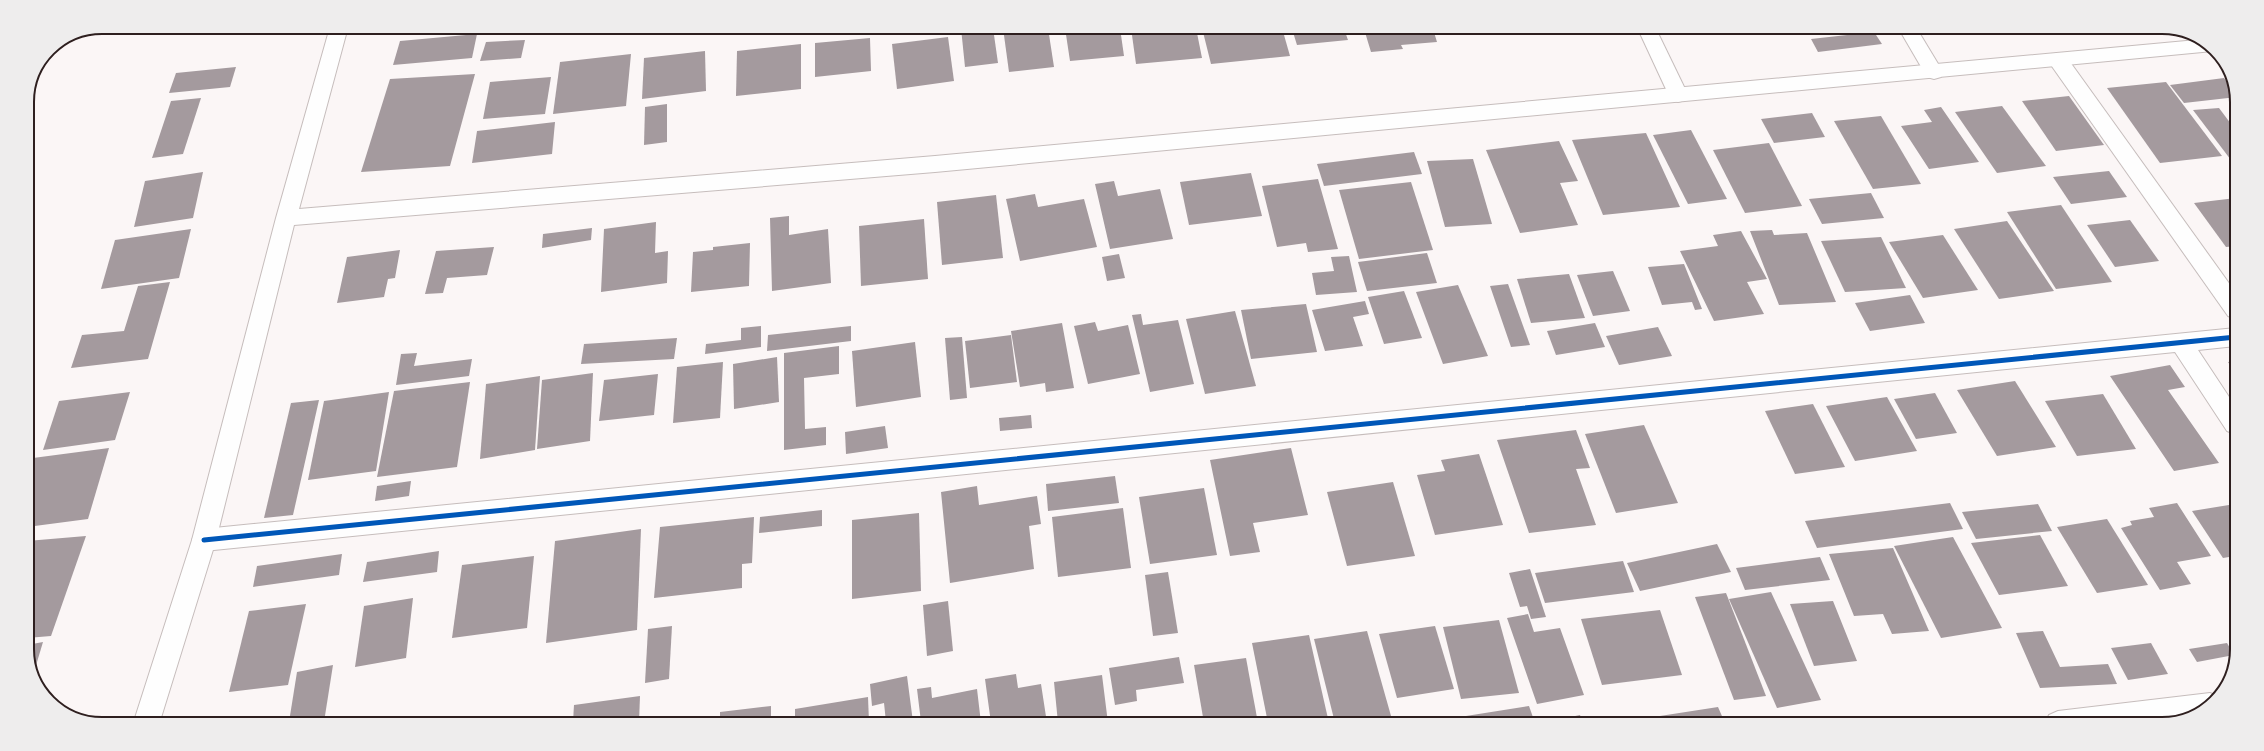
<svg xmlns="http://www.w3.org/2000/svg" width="2264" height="751" viewBox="0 0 2264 751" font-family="Spectral,serif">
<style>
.building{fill:#a49a9e}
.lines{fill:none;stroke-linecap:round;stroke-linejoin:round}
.street-casing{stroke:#c6bdbc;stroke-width:2}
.secondary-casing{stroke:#c6bdbc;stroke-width:2}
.street{fill:#fefefe;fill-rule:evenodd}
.secondary{fill:#fefefe;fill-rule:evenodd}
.cycleway-casing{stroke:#fff;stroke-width:8}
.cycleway{stroke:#0057b8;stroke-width:5}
.rim{fill:none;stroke:#2e1f1f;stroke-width:2}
</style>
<rect width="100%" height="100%" fill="#fbf6f6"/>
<g class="building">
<polygon points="961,28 993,28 998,63 965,67"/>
<polygon points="1003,28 1048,28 1054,67 1009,72"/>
<polygon points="1065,28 1120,28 1124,56 1070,61"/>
<polygon points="1131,28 1196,28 1202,58 1136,64"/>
<polygon points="1202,28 1282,28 1290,56 1211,64"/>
<polygon points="1292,29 1344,29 1348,40 1297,45"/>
<polygon points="1364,29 1433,29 1437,42 1401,45 1403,49 1371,52"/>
<polygon points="1874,32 1882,44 1818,52 1811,39"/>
<polygon points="477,34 472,58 393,65 400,41"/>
<polygon points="948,37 954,81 897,89 892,44"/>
<polygon points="870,38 871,71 815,77 815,43"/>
<polygon points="525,40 521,58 480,61 486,42"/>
<polygon points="801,44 801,89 736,96 737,51"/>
<polygon points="705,51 706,91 642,99 644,58"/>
<polygon points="631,54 626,106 553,114 560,62"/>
<polygon points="236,67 230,87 169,93 176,73"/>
<polygon points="475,74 450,166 361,172 390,79"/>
<polygon points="551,77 545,114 483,119 490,82"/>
<polygon points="2224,78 2237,97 2184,103 2170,85"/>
<polygon points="2166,82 2222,156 2160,163 2107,88"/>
<polygon points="2069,96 2104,145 2056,151 2022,101"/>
<polygon points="201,98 183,154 152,158 171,101"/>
<polygon points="667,104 667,142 644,145 645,107"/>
<polygon points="2002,106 2046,166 1997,173 1955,112"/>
<polygon points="1941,107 1979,162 1929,169 1901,126 1932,122 1924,110"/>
<polygon points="2219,108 2237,132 2237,168 2193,110"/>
<polygon points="1812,113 1825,137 1774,143 1761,119"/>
<polygon points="1881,116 1921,184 1873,189 1834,121"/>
<polygon points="555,122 552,154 472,163 477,131"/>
<polygon points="1691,130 1727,199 1688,204 1653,135"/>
<polygon points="1646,133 1680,207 1603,215 1572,140"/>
<polygon points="1559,141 1578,181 1560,183 1578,225 1520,233 1486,150"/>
<polygon points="1769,143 1802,206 1745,213 1713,150"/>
<polygon points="1414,152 1422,174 1324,186 1317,164"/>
<polygon points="1473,159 1492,224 1445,227 1427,161"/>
<polygon points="2109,171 2127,197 2071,204 2053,177"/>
<polygon points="203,172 193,218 134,227 145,181"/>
<polygon points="1251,173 1262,216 1189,225 1180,182"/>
<polygon points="1318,179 1338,249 1308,252 1306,243 1277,247 1262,186"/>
<polygon points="1114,181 1118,196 1160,189 1173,239 1110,249 1095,184"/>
<polygon points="1411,182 1433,250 1359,259 1339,190"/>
<polygon points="1871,193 1884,218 1822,224 1809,199"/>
<polygon points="1035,194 1038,207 1084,199 1097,247 1020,261 1006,199"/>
<polygon points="996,195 1003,258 942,265 937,202"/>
<polygon points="2236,198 2236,246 2226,247 2194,203"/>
<polygon points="2061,205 2112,282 2056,289 2007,212"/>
<polygon points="789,216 789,235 828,229 831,283 772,291 770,218"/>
<polygon points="924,219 928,279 861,286 859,226"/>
<polygon points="2130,220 2159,261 2115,267 2087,225"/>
<polygon points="2007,221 2054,291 1999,299 1954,229"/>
<polygon points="656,222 655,253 668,251 667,283 601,292 604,229"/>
<polygon points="592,228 591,240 542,248 543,234"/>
<polygon points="191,229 179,278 101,289 115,240"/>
<polygon points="1772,230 1774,235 1807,233 1836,302 1779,305 1750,231"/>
<polygon points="1741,231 1767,279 1747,282 1764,314 1714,321 1680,251 1718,246 1713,235"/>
<polygon points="1943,235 1978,290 1923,298 1889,242"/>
<polygon points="1881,237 1906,288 1845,292 1821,241"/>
<polygon points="750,243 749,286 691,292 693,252 713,250 713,247"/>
<polygon points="494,247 487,275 447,278 443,293 425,294 436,251"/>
<polygon points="400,250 395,278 388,279 384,297 337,303 347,257"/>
<polygon points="1427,253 1437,283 1367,291 1358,262"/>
<polygon points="1119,254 1125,278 1107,281 1102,257"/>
<polygon points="1349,256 1357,292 1316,295 1312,273 1334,271 1331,257"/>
<polygon points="1684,264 1702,309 1695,310 1692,302 1662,305 1648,267"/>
<polygon points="1613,271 1630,311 1593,316 1577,275"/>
<polygon points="1569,274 1585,318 1531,323 1517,279"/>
<polygon points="170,282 148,359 71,368 82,335 124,331 138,286"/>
<polygon points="1508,284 1530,345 1511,347 1490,286"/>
<polygon points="1458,285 1488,356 1443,364 1416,292"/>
<polygon points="1404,291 1422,338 1384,344 1368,297"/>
<polygon points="1910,295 1925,323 1870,331 1855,303"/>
<polygon points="1365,301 1369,314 1353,317 1363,346 1325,351 1312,310"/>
<polygon points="1306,304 1317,352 1251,359 1241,310"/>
<polygon points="1235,311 1256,386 1205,394 1186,319"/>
<polygon points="1141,314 1143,325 1178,320 1194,384 1150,392 1132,315"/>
<polygon points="1095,322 1098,331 1128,325 1140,374 1088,384 1074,326"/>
<polygon points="1062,323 1074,388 1046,392 1045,383 1020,387 1011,331"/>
<polygon points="1595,323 1605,347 1556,355 1547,331"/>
<polygon points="761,326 761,347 705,354 706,344 741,340 741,328"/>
<polygon points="851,326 851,341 767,351 768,335"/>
<polygon points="1658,327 1672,356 1619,365 1606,336"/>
<polygon points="1011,335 1017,382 970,388 965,341"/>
<polygon points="962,337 967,398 950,400 945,338"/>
<polygon points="677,338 674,359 581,364 584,344"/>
<polygon points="915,342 921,397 856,407 852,351"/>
<polygon points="839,346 839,374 804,378 805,429 826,427 826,445 784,450 784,353"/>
<polygon points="417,353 414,366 472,359 469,376 396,385 401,354"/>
<polygon points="777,357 779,402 734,409 733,364"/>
<polygon points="2236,361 2236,374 2228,362"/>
<polygon points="723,362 720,418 673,423 677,367"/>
<polygon points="2170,365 2185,387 2168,390 2219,463 2174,471 2110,376"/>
<polygon points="593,373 590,441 537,449 542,380"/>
<polygon points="658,374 654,415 599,421 604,380"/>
<polygon points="540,376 535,450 480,459 486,384"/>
<polygon points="2015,381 2056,447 1997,456 1957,390"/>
<polygon points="470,382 457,467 377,477 394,391"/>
<polygon points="130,392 115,440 43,450 59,401"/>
<polygon points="389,392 376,471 308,480 324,401"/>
<polygon points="1935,393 1957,433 1916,439 1894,399"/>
<polygon points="2103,394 2136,449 2077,456 2045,401"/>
<polygon points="1887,397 1917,451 1855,461 1826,406"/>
<polygon points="319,400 293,515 264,518 291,403"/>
<polygon points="1813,404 1845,467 1795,474 1765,411"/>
<polygon points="1031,415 1032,428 1000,431 999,418"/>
<polygon points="1644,425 1678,503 1616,513 1585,434"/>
<polygon points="885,426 888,448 846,454 845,432"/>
<polygon points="1576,430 1590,468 1576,469 1596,525 1529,533 1497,440"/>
<polygon points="109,448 88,519 27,527 27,475 33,458"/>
<polygon points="1291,448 1308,515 1253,523 1260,552 1230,556 1210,460"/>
<polygon points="1479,454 1503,525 1435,535 1417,475 1445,471 1441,460"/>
<polygon points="1115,476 1119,503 1048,511 1046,484"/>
<polygon points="411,481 409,496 375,501 377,486"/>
<polygon points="1393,482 1415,556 1347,566 1327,492"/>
<polygon points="977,486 979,505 1037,496 1041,524 1029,526 1034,569 950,583 941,492"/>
<polygon points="1204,488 1217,555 1150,564 1139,497"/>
<polygon points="1950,503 1963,529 1817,548 1805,521"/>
<polygon points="2177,503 2211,556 2177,562 2191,584 2160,590 2121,528 2132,525 2130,521 2154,517 2149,508"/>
<polygon points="2038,504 2052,531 1976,539 1962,512"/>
<polygon points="2235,504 2235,556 2223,558 2192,511"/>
<polygon points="1123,508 1131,568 1058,577 1052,517"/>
<polygon points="822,510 822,526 759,533 760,517"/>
<polygon points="919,513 921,591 852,599 852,520"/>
<polygon points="754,517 752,563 742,564 742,588 654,598 660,527"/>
<polygon points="2107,519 2148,585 2097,593 2057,527"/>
<polygon points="641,529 637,630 546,643 555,541"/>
<polygon points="2040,535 2068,586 1999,595 1971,543"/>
<polygon points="86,536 51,636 27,638 27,541"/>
<polygon points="1953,537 2002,628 1941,638 1894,546"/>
<polygon points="1717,544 1731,572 1640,591 1627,563"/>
<polygon points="1893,548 1929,631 1892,634 1883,614 1854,616 1829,554"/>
<polygon points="439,551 437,572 363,582 367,562"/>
<polygon points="342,554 339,575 253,587 257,566"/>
<polygon points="534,556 527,628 452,638 462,565"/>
<polygon points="1820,557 1830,580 1745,590 1736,568"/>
<polygon points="1623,561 1634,592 1545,603 1535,573"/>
<polygon points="1530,569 1546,617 1531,619 1527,606 1520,607 1509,573"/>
<polygon points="1168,572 1178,633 1153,636 1145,575"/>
<polygon points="1771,592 1821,700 1777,708 1729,599"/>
<polygon points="1726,593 1728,598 1766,696 1734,700 1695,597"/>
<polygon points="413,598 406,658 355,667 364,606"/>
<polygon points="948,601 953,651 927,656 923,605"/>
<polygon points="1833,601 1857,661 1814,666 1790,604"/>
<polygon points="306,604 288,685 229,692 249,611"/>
<polygon points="1660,610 1682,675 1602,685 1581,619"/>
<polygon points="1528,614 1534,632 1560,628 1584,695 1537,704 1507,618"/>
<polygon points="1499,620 1519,693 1461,699 1443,627"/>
<polygon points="672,626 669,679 645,683 648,629"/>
<polygon points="1435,626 1454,689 1397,698 1379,634"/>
<polygon points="1367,631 1393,723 1335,723 1314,639"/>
<polygon points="2043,631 2060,667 2108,664 2117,684 2040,688 2016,633"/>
<polygon points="1309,635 1329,723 1268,723 1252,643"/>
<polygon points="43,642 34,672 27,654 27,645"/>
<polygon points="2151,643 2168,674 2128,680 2111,648"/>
<polygon points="2227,643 2234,655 2197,662 2189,649"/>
<polygon points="1179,657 1184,683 1136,690 1137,701 1115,705 1109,668"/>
<polygon points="1246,658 1258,723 1204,723 1194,665"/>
<polygon points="333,665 324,722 289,722 297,672"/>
<polygon points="1016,674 1018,688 1041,684 1047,723 991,723 985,679"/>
<polygon points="1102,675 1108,723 1058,723 1054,682"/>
<polygon points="907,676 913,722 886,722 884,703 872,706 870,684"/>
<polygon points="931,687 932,698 977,689 981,723 921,722 917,689"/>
<polygon points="640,696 639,722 573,722 574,705"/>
<polygon points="868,697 869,722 795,722 795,709"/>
<polygon points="771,706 771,722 720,722 720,712"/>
<polygon points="1529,706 1535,723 1469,723 1466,716"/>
<polygon points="1718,707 1725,723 1649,723 1647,718"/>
<polygon points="1580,715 1583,723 1542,723"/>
</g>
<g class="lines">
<defs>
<g id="street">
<polygon points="1638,29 1656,29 1688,95 1685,100 1678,102 1671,100"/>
<polygon points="1899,29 1917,29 1943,72 1941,77 1934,79 1927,77"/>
<polygon points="2058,53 2065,55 2236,293 2236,319 2228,316 2051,65 2049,60 2051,55"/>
<polygon points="2236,328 2236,346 2198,350 2235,406 2235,434 2227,431 2175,352 204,551 196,548 192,540 196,532 204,529"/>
<polygon points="2210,693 2216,696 2208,708 2162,724 2045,724 2049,715 2058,711"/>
</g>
<polygon id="secondary" points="330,27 348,27 299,209 935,156 2197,40 2213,51 935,172 294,225 216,540 160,721 134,721 192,540 276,218"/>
</defs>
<use href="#street" class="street-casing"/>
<use href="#secondary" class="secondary-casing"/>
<use href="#street" class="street"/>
<use href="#secondary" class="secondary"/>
<defs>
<polyline id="cycleway" points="204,540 2236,337"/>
</defs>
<use href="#cycleway" class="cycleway-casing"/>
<use href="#cycleway" class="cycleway"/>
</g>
<path d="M0 0H2264V751H0ZM102 34H2162A68 68 0 0 1 2230 102V649A68 68 0 0 1 2162 717H102A68 68 0 0 1 34 649V102A68 68 0 0 1 102 34Z" fill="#eeeded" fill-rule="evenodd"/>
<path class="rim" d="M102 34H2162A68 68 0 0 1 2230 102V649A68 68 0 0 1 2162 717H102A68 68 0 0 1 34 649V102A68 68 0 0 1 102 34Z"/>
</svg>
